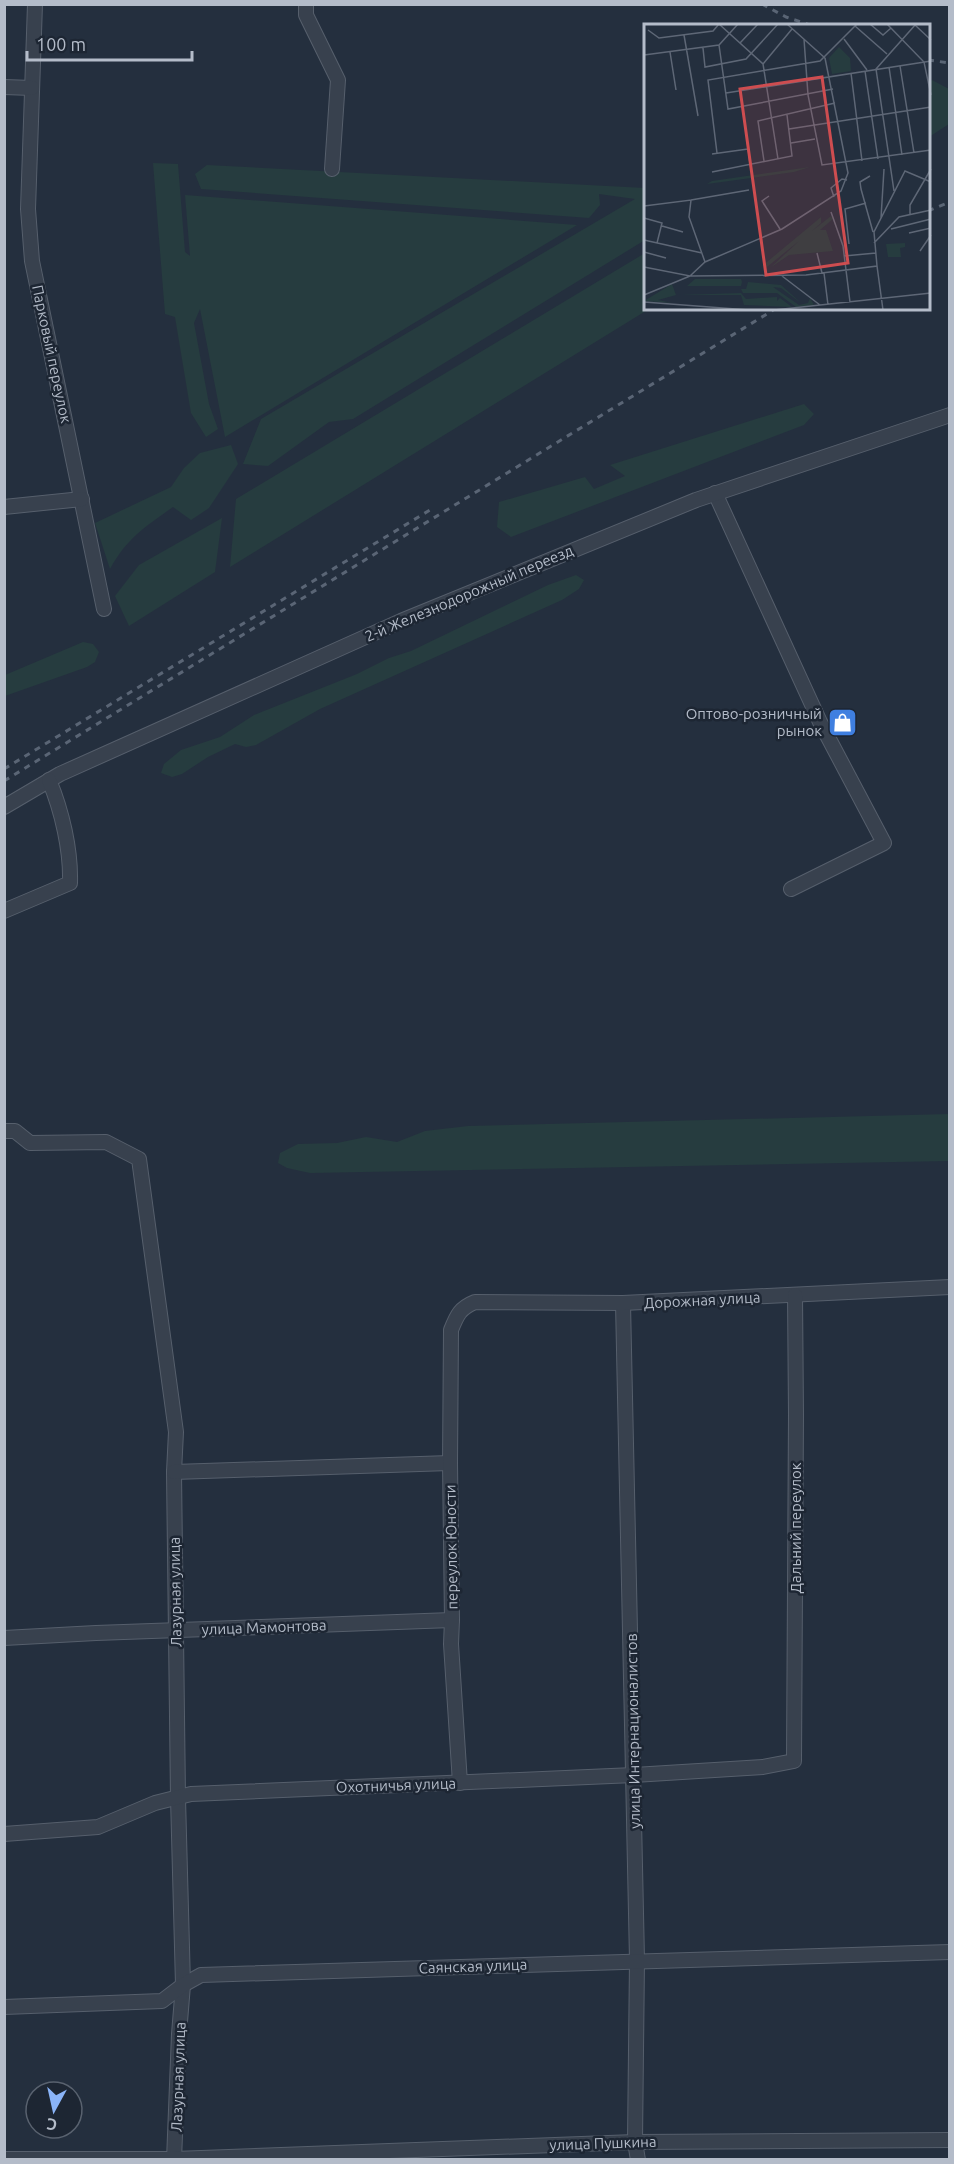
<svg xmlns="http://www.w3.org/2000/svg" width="954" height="2164" viewBox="0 0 954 2164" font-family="Ubuntu,sans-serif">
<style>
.green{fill:#263c3f}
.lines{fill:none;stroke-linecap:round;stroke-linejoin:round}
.minor-casing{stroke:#565f6c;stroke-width:16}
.minor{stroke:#38414e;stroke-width:14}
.rail{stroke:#5a6575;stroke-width:3;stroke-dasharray:6 6;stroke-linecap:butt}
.labels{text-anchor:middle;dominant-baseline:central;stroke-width:5;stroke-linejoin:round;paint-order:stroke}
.street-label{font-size:15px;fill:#b4bcc9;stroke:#1d2633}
.poi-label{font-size:15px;fill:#b4bcc9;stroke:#1d2633;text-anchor:end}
.inset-road{fill:none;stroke:#5e6776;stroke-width:1.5}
.view{fill:#ce4d50;fill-opacity:0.15;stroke:#ce4d50;stroke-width:3}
.inset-edge{fill:none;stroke:#b4bcc9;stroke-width:3}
</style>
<rect width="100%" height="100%" fill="#242f3e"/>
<g class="green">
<polygon points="932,80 949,89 949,124 929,137 929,82"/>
<polygon points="153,163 178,164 185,252 190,256 185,195 577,225 225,437 200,309 194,323 209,404 218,429 206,437 191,413 175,317 165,314"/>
<polygon points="207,165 645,188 645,240 353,419 329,422 268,466 243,464 261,419 635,199 599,194 600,205 589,218 201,189 195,174"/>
<polygon points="645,253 645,309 649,309 230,567 236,499"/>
<polygon points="804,404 814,414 804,425 511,537 497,527 499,502 585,477 594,489 625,476 610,465"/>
<path d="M 231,445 L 238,464 L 209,508 L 191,520 L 173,507 C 145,527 127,538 110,569 L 95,523 L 171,487 L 184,468 L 200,453 Z"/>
<polygon points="222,518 215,572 129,626 115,596 139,565"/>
<polygon points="576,575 584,580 579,589 562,600 320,709 256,745 246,747 235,744 208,757 182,774 172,777 161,773 164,764 181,750 220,737 254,715 357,674 389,658 411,651 548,585"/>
<polygon points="83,642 93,644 99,652 95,662 87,667 5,696 5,675"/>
<polygon points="949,1114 949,1161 310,1173 287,1168 278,1163 280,1153 298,1144 337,1143 366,1137 397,1142 425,1131 468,1126"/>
</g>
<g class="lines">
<defs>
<g id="minor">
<polyline points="35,4 28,209 32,261 104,609"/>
<polyline points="306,4 306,15 338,80 332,169"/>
<polyline points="4,87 32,88"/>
<polyline points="715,493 820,722 884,843 791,889"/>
<polyline points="4,507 82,499"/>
<polyline points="4,807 60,774 401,621 696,500 950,415"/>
<path d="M 4,911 L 70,883 C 71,850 62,811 49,780"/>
<polyline points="4,1131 15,1131 30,1143 106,1142 139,1159 176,1432 174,1472 178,1798 183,1985 179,2034 174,2160"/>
<polyline points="623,1303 637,1960 635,2142 638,2160"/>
<polyline points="174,1472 450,1463"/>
<polyline points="4,1638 96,1633 452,1620"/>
<path d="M 460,1783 L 451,1644 L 452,1620 L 450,1463 L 451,1330 C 457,1315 460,1308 475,1302 L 623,1303 L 950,1287"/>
<polyline points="4,1834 98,1827 155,1803 191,1794 634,1775 763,1767 794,1761 796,1415 795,1295"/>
<polyline points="4,2007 162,2001 183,1985 201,1975 950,1952"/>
<polyline points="4,2159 174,2159 635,2142 950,2140"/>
</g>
</defs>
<use href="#minor" class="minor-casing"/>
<use href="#minor" class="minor"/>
<g class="rail">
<polyline points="762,4 786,17 813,26"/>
<polyline points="928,60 950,63"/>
<polyline points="928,211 950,202"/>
<polyline points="4,769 430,510"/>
<polyline points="4,781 775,309"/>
</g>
</g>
<defs>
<symbol id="shop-square" viewBox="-11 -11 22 22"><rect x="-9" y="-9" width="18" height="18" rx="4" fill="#3f7fe0" stroke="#1d2633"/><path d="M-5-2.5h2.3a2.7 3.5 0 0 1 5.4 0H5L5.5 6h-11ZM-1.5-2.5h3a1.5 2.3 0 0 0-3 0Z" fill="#fff"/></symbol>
</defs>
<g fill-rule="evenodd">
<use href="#shop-square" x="826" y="706" width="33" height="33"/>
</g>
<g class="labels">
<g class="street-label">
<text transform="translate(52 354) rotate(78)">Парковый переулок</text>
<text transform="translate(469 593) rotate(-23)">2-й Железнодорожный переезд</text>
<text transform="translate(702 1300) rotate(-3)">Дорожная улица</text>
<text transform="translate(795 1528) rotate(-90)">Дальний переулок</text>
<text transform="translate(451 1547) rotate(-91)">переулок Юности</text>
<text transform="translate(175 1592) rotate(-91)">Лазурная улица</text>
<text transform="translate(264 1627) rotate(-2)">улица Мамонтова</text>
<text transform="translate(633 1731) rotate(-91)">улица Интернационалистов</text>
<text transform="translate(396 1785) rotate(-2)">Охотничья улица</text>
<text transform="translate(473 1966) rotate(-2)">Саянская улица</text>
<text transform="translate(178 2077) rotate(-88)">Лазурная улица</text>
<text transform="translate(603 2143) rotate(-2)">улица Пушкина</text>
</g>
<g class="poi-label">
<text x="822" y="713">Оптово-розничный<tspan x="822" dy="17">рынок</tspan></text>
</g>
</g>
<g transform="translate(644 24)">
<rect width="286" height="286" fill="#242f3e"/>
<path d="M 195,23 L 206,34 L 207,47 L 188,50 L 185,34 ZM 166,143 L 150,148 L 63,160 L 68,157 ZM 187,192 L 189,195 L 176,206 L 182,206 L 189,227 L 145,231 L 126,244 L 155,217 L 123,243 L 118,242 L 177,193 L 177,199 L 168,207 ZM 261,219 L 261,223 L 256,224 L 257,233 L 244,233 L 242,220 ZM 51,255 L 97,255 L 98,258 L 97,262 L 43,262 ZM 104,258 L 137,261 L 157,279 L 137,264 L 129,263 L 155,281 L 164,279 L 166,274 L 170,281 L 152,283 L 133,269 L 99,269 L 97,265 L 102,265 ZM 28,260 L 32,271 L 14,276 L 28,279 L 0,277 ZM 97,269 L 102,275 L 133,273 L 133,277 L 136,274 L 148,283 L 100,281 L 97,271 L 35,271 Z" fill="#263c3f"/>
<path class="inset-road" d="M 75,0 L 119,40 L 134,135M 143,0 L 181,34M 226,0 L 239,11 L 247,4M 243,0 L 280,38 L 287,71M 271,1 L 287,16M 211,2 L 243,30M 4,6 L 15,14 L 69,7 L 75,0M 40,11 L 54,92M 160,15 L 164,71 L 178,141 L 287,126M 200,15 L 223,46M 96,19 L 114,0M 75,21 L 84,85 L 189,65M 59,24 L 61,43 L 102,35 L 134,0M 26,28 L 32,66M 0,31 L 75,21 L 94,0M 119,40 L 148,5M 256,42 L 270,129M 245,43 L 258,131M 221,47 L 234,135M 207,49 L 218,137M 82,69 L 287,37M 145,105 L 287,83M 102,108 L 106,140M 147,119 L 171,115M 73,129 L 64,56 L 176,37 L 213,0M 68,130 L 104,125M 120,137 L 114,97 L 191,79M 68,148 L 148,132 L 143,91M 226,152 L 216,158 L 217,165 L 229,208M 250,167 L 232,45 L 272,0M 125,172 L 118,177 L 136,205M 190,173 L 187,164 L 198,155 L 203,156M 47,176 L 105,166M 0,182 L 47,176 L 45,193 L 61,238M 187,188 L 199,222 L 206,278M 266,190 L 266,181 L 287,145M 0,194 L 18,199 L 13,219M 237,194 L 240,145M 18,202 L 39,208M 247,205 L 287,195M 265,209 L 287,204M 0,216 L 58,229M 230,219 L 255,193 L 287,186M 205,220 L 201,185 L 222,179M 276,227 L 287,211M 0,228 L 22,234M 173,229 L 178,249M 200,232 L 232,229M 233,242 L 239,286M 0,243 L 46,252 L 61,238 L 138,205 L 197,167 L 204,149 L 181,34M 180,249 L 184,281M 138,252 L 176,281M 0,271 L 46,252 L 162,251 L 233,242 L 230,208 L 261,147 L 287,158M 0,278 L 105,286M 130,286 L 287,269"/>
<path class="view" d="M 178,53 L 204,239 L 122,251 L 96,65 Z"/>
<rect width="286" height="286" class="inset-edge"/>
</g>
<rect width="954" height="2164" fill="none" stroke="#b4bcc9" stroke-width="12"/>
<g transform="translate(54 2110) rotate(188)"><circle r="28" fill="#1d2633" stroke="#59626f" stroke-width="1.5"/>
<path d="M0-4.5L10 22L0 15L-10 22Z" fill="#8ab4f8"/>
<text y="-9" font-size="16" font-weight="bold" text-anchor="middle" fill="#b4bcc9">С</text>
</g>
<path d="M27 51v9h165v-9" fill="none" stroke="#b4bcc9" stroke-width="3"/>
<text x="36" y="51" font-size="18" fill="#b4bcc9" stroke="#1d2633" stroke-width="4.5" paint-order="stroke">100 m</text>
</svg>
